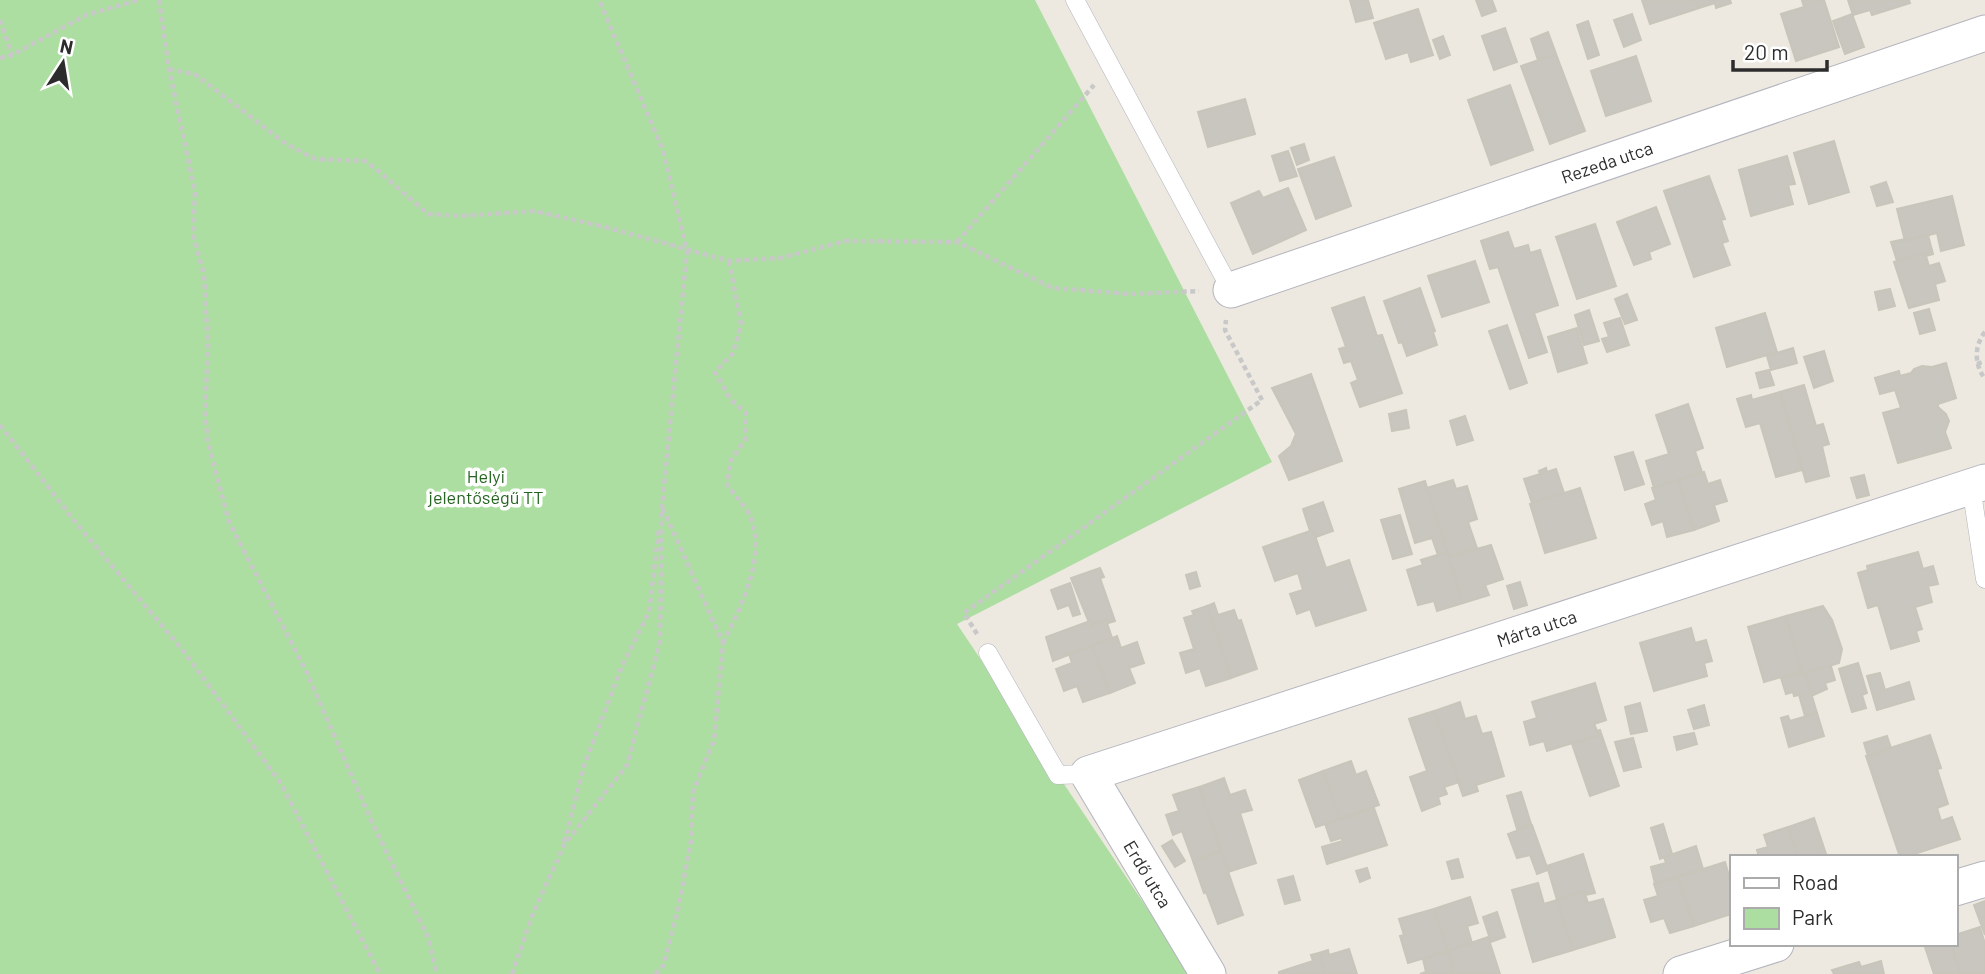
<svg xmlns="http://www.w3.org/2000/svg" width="1985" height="974" viewBox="0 0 1985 974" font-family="Barlow,sans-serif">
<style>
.green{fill:#addea1}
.building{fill:#c8c6bf;stroke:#c8c5ba;stroke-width:2}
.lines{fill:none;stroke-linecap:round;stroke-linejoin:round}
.lane-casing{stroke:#b3b4be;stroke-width:19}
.street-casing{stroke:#b3b4be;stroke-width:37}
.path{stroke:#c8c8c8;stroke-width:4.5;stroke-dasharray:5 3.5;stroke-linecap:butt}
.lane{stroke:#fff;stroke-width:18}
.street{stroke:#fff;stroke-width:35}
.labels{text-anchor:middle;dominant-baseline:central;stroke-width:7;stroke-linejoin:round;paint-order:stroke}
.street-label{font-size:18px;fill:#2c2c2c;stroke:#fff}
.park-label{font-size:18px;fill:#256521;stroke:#fff}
</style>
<rect width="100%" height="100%" fill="#ede9e0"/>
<polygon class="green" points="0,0 1035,0 1272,462 957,624 1191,974 0,974"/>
<g class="building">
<polygon points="1350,0 1368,0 1373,18 1356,22"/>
<polygon points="1476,0 1492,0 1496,11 1482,16"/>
<polygon points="1642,0 1696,0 1699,8 1650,24"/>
<polygon points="1696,0 1730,0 1731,3 1716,8 1715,3 1699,8"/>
<polygon points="1802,0 1824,0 1839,47 1796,61 1781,14 1804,7"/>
<polygon points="1848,0 1909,0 1910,3 1872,15 1870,10 1853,15"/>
<polygon points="1418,9 1433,55 1411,62 1408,52 1386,59 1374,23"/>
<polygon points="1632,14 1641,40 1624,47 1614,20"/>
<polygon points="1852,14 1864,47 1845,54 1833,21"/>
<polygon points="1588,21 1599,55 1588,59 1577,25"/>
<polygon points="1505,28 1517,62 1494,70 1482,36"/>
<polygon points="1548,32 1556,54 1538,60 1531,39"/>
<polygon points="1443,36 1450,55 1440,59 1433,40"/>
<polygon points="1556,54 1585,131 1550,144 1521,66"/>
<polygon points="1636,56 1651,101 1606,116 1591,71"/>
<polygon points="1510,85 1533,150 1491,165 1468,100"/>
<polygon points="1245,99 1255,134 1208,147 1198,112"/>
<polygon points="1834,141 1849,192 1809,204 1794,153"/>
<polygon points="1304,144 1309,160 1297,165 1291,148"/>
<polygon points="1288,151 1297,176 1280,181 1272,156"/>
<polygon points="1787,156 1795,184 1788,185 1793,204 1751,216 1739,170"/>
<polygon points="1334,157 1351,206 1316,219 1298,169"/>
<polygon points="1709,176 1725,219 1721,220 1728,241 1722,243 1730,265 1694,277 1664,191"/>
<polygon points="1886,182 1893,202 1877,206 1871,187"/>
<polygon points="1288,188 1306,230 1253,254 1231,203 1259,191 1263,198"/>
<polygon points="1952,196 1964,245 1941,251 1937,233 1905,241 1897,209"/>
<polygon points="1656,207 1670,244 1649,252 1651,259 1634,265 1617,222"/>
<polygon points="1595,224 1616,286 1577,299 1556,237"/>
<polygon points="1508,232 1514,249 1528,245 1530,253 1540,250 1558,305 1534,313 1547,352 1529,358 1498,267 1490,269 1481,241"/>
<polygon points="1928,235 1933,254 1926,256 1925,253 1897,261 1891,242 1905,239 1905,241"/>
<polygon points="1925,253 1929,266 1939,263 1945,281 1935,284 1939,300 1909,308 1894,262"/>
<polygon points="1475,261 1489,302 1442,317 1428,276"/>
<polygon points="1420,288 1435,331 1433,332 1437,345 1407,356 1402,342 1399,343 1384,301"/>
<polygon points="1890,289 1895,306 1879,310 1875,292"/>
<polygon points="1627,294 1637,320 1625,324 1615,299"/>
<polygon points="1364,297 1377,336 1382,335 1402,393 1360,407 1351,383 1358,380 1351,361 1344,363 1339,349 1346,347 1332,308"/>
<polygon points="1929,309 1935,330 1920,334 1914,313"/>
<polygon points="1589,310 1599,341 1584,345 1575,315"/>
<polygon points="1765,313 1777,352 1727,367 1716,328"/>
<polygon points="1620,318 1629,345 1607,352 1602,339 1609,337 1604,323"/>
<polygon points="1507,325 1527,383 1510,389 1489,331"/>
<polygon points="1577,328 1587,363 1558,372 1548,337"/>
<polygon points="1793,348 1797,363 1771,370 1767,356"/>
<polygon points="1824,351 1833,381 1814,388 1804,357"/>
<polygon points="1946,363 1956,398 1938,404 1938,407 1946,414 1949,421 1945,432 1951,448 1898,463 1883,413 1901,408 1895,390 1880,394 1875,378 1899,371 1900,376 1911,373 1914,369 1922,366 1932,367"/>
<polygon points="1769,370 1774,385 1760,388 1756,373"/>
<polygon points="1311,374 1342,461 1289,480 1279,456 1291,446 1296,434 1272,388"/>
<polygon points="1804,385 1816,426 1823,424 1829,444 1822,446 1829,476 1806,482 1780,392"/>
<polygon points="1780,392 1802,470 1776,477 1760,423 1746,427 1737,399 1751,395 1752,400"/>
<polygon points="1688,404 1703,448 1695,451 1702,472 1654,488 1646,461 1669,454 1656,415"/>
<polygon points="1406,410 1409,428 1392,431 1389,414"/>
<polygon points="1465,416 1473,440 1457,445 1450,421"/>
<polygon points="1633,452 1644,484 1625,490 1615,457"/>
<polygon points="1546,468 1547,472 1556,469 1564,493 1532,503 1524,479 1540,474 1539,471"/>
<polygon points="1704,472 1708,484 1720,480 1727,501 1714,505 1719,521 1694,530 1678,480"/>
<polygon points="1864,475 1869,495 1857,498 1851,478"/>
<polygon points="1453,480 1456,489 1467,486 1477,519 1468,522 1477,548 1448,557 1427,488"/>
<polygon points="1678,480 1694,530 1667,537 1663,521 1652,525 1645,504 1656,500 1652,488"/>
<polygon points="1425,481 1447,552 1438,555 1432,538 1415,543 1399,489"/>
<polygon points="1580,488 1596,538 1545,553 1530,504"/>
<polygon points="1323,502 1333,531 1316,537 1313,530 1310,531 1303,509"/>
<polygon points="1400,515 1412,554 1393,559 1381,520"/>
<polygon points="1313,530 1326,568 1349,560 1366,610 1316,626 1310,609 1297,614 1290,594 1303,590 1298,573 1275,581 1263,547"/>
<polygon points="1491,545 1503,579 1485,585 1489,595 1463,603 1448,557"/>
<polygon points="1447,552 1463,603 1437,611 1434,601 1418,605 1407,570 1423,565 1421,560"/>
<polygon points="1918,552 1923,569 1933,566 1938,584 1928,586 1932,602 1915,607 1922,629 1916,631 1919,641 1891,649 1878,605 1868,608 1858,573 1868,570 1867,566"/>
<polygon points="1100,568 1104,577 1100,578 1115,621 1108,623 1106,620 1090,625 1071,578"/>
<polygon points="1196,572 1200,586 1190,589 1186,575"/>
<polygon points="1520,582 1527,605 1514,609 1507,586"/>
<polygon points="1070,583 1080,614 1073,616 1069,605 1058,609 1051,590"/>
<polygon points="1214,603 1218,615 1234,610 1238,621 1241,620 1257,669 1231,678 1207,606"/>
<polygon points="1207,606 1231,678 1206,686 1200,668 1186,673 1180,653 1194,649 1184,618 1194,615 1192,611"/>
<polygon points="1823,606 1832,620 1842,649 1839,663 1802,674 1786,616"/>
<polygon points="1786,616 1802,674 1800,675 1799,672 1764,682 1748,627"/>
<polygon points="1106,620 1112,638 1053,661 1046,637 1087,622 1088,626"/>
<polygon points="1691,628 1695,643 1706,640 1712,661 1704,663 1707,676 1654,691 1640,643"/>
<polygon points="1117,636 1121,648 1137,642 1144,663 1129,668 1135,683 1110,693 1092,646"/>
<polygon points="1092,646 1110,693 1083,702 1077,686 1064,691 1056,669 1072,663 1069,654"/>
<polygon points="1858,663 1867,693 1862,695 1866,708 1852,712 1839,669"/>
<polygon points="1831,666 1835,680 1825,683 1827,689 1811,696 1805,673"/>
<polygon points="1799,672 1800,675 1805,673 1817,713 1805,716 1799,695 1794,696 1793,692 1786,694 1781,678"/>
<polygon points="1880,673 1885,690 1909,682 1914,699 1877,710 1867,676"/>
<polygon points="1595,683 1606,720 1594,724 1599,735 1547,751 1544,741 1530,745 1524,722 1537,718 1532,702"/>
<polygon points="1460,702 1465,719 1476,716 1482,734 1491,732 1504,776 1476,785 1478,791 1463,796 1434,711"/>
<polygon points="1640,703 1647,731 1631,734 1625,707"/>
<polygon points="1704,705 1709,725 1694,729 1688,710"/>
<polygon points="1434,711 1459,782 1444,787 1447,794 1438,797 1440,804 1422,811 1410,777 1427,771 1409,719"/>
<polygon points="1817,713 1824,736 1789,747 1781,718 1788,716 1790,721"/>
<polygon points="1600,730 1619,786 1590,796 1572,744 1599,735 1597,731"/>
<polygon points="1694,733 1697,744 1677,750 1674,737"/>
<polygon points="1930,735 1941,768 1937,769 1948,804 1937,808 1941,821 1952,817 1960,839 1905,857 1900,857 1866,756"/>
<polygon points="1887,736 1891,748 1868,756 1864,743"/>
<polygon points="1633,738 1641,767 1624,771 1615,742"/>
<polygon points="1351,761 1356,775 1366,771 1379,805 1340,819 1323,771"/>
<polygon points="1323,771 1340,819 1316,827 1299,780"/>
<polygon points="1224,778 1230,795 1245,790 1252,810 1240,813 1256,863 1228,872 1199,787"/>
<polygon points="1199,787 1221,851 1193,861 1182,831 1173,835 1166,815 1179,811 1173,795"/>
<polygon points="1521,792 1531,824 1517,829 1507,796"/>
<polygon points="1374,808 1387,845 1327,864 1322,847 1343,841 1341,838 1331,841 1325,824"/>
<polygon points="1814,818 1827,857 1798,857 1788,827"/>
<polygon points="1663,824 1672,854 1660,859 1651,828"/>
<polygon points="1532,825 1548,870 1537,874 1530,855 1517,858 1508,834"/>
<polygon points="1788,827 1798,857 1759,857 1757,850 1768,847 1764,835"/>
<polygon points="1172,840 1185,861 1175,867 1162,846"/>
<polygon points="1696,846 1703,869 1655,884 1651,867 1666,863 1664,857"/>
<polygon points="1221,851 1243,915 1218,924 1206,892 1204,893 1193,861"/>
<polygon points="1583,854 1595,893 1585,895 1584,891 1557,900 1547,866"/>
<polygon points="1458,859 1463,877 1452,879 1447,862"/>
<polygon points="1725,862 1731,883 1731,914 1694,926 1678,877"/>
<polygon points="1367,868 1370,878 1360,882 1356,871"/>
<polygon points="1293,876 1300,900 1285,904 1278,880"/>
<polygon points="1678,877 1694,926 1670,933 1664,918 1651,922 1644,900 1658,896 1654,884"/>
<polygon points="1538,883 1544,904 1557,900 1573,950 1533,962 1512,890"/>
<polygon points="1584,891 1588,903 1603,899 1615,937 1573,950 1557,900"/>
<polygon points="1470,897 1478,923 1467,926 1472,943 1448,951 1434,909"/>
<polygon points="1985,901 1985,935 1974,905"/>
<polygon points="1434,909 1448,951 1408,963 1400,936 1404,935 1399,919"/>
<polygon points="1497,912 1505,937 1491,942 1483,917"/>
<polygon points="1980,927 1985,944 1985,974 1960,974 1951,944 1955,944 1955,935"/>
<polygon points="1488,937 1500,974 1454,974 1448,951"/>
<polygon points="1924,944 1951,944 1960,974 1934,974"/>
<polygon points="1349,949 1357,974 1326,974 1319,953 1328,950 1329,955"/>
<polygon points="1448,951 1454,974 1420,974 1426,972 1423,959"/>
<polygon points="1319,953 1326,974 1279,974 1279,972 1313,961 1311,955"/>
<polygon points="1881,961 1884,974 1834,974 1832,970 1859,962 1861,967"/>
</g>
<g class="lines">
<defs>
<g id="lane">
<polyline points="1075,0 1231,290"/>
<polyline points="1971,486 1985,579"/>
<polyline points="988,653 1058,775 1088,774"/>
</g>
<g id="street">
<path id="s1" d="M 1231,290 L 1985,33"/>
<polyline points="1955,888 1985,879"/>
<path id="s2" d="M 1208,974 L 1088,774 L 1985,482"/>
<polyline points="1681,974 1776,944"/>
</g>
</defs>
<use href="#lane" class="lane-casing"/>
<use href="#street" class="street-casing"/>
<g class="path">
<polyline points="159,0 169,69 195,192 193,234 204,275 208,346 205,413 208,442 229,522 306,671 371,820 428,937 437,974"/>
<polyline points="0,20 12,55"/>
<polyline points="0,58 12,55 86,15 138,0"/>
<polyline points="169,69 196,75 286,144 315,159 365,161 376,169 428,214 460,216 535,211 609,228 729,261 781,258 845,241 957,242 1053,288 1130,294 1199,291"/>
<polyline points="957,242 1094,85"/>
<path d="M 1985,332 C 1974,346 1974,364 1985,379"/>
<polyline points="1977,364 1985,361"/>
<polyline points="0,425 76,523 184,652 280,782 380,974"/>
<polyline points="977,634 964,613 1262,400 1225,330 1226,320"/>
<path d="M 723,643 C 741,606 767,557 750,516 C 746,506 734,495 727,485 L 731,460 L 745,440 L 746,413 L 731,400 L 715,372 L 733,353 L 741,324 L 729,261"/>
<polyline points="564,842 585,763 622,666 649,612 659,528"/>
<polyline points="512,974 532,916 564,845 627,765 660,641 662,506 687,251 663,150 599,0"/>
<polyline points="655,974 663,966 678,910 691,840 693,792 714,740 723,643 663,509"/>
</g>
<use href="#lane" class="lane"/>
<use href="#street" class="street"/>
</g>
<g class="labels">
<g class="street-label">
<text stroke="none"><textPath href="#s1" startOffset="397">Rezeda utca</textPath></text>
<text stroke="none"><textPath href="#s2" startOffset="705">Márta utca</textPath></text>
<text transform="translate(1148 874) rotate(59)">Erdő utca</text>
</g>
<g class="park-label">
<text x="486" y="476">Helyi<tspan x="486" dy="21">jelentőségű TT</tspan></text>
</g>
</g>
<rect x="1730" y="855" width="228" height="91" fill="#ffffff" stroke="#ababab" stroke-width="2"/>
<rect x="1744" y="878" width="35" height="10" fill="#ffffff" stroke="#ababab" stroke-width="2"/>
<text x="1792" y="890" font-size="21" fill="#2c2c2c">Road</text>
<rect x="1744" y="908" width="35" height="21" fill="#addea1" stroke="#ababab" stroke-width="2"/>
<text x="1792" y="925" font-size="21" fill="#2c2c2c">Park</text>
<g transform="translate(63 63) rotate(12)" stroke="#ffffff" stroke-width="5" paint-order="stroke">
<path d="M0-5L12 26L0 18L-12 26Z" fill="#2c2c2c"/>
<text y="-10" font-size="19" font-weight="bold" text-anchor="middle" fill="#2c2c2c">N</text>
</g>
<path d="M1733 60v10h94v-10" fill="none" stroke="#2c2c2c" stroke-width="3.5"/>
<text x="1744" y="60" font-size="21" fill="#2c2c2c" stroke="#ffffff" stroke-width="5" paint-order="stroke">20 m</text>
</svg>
